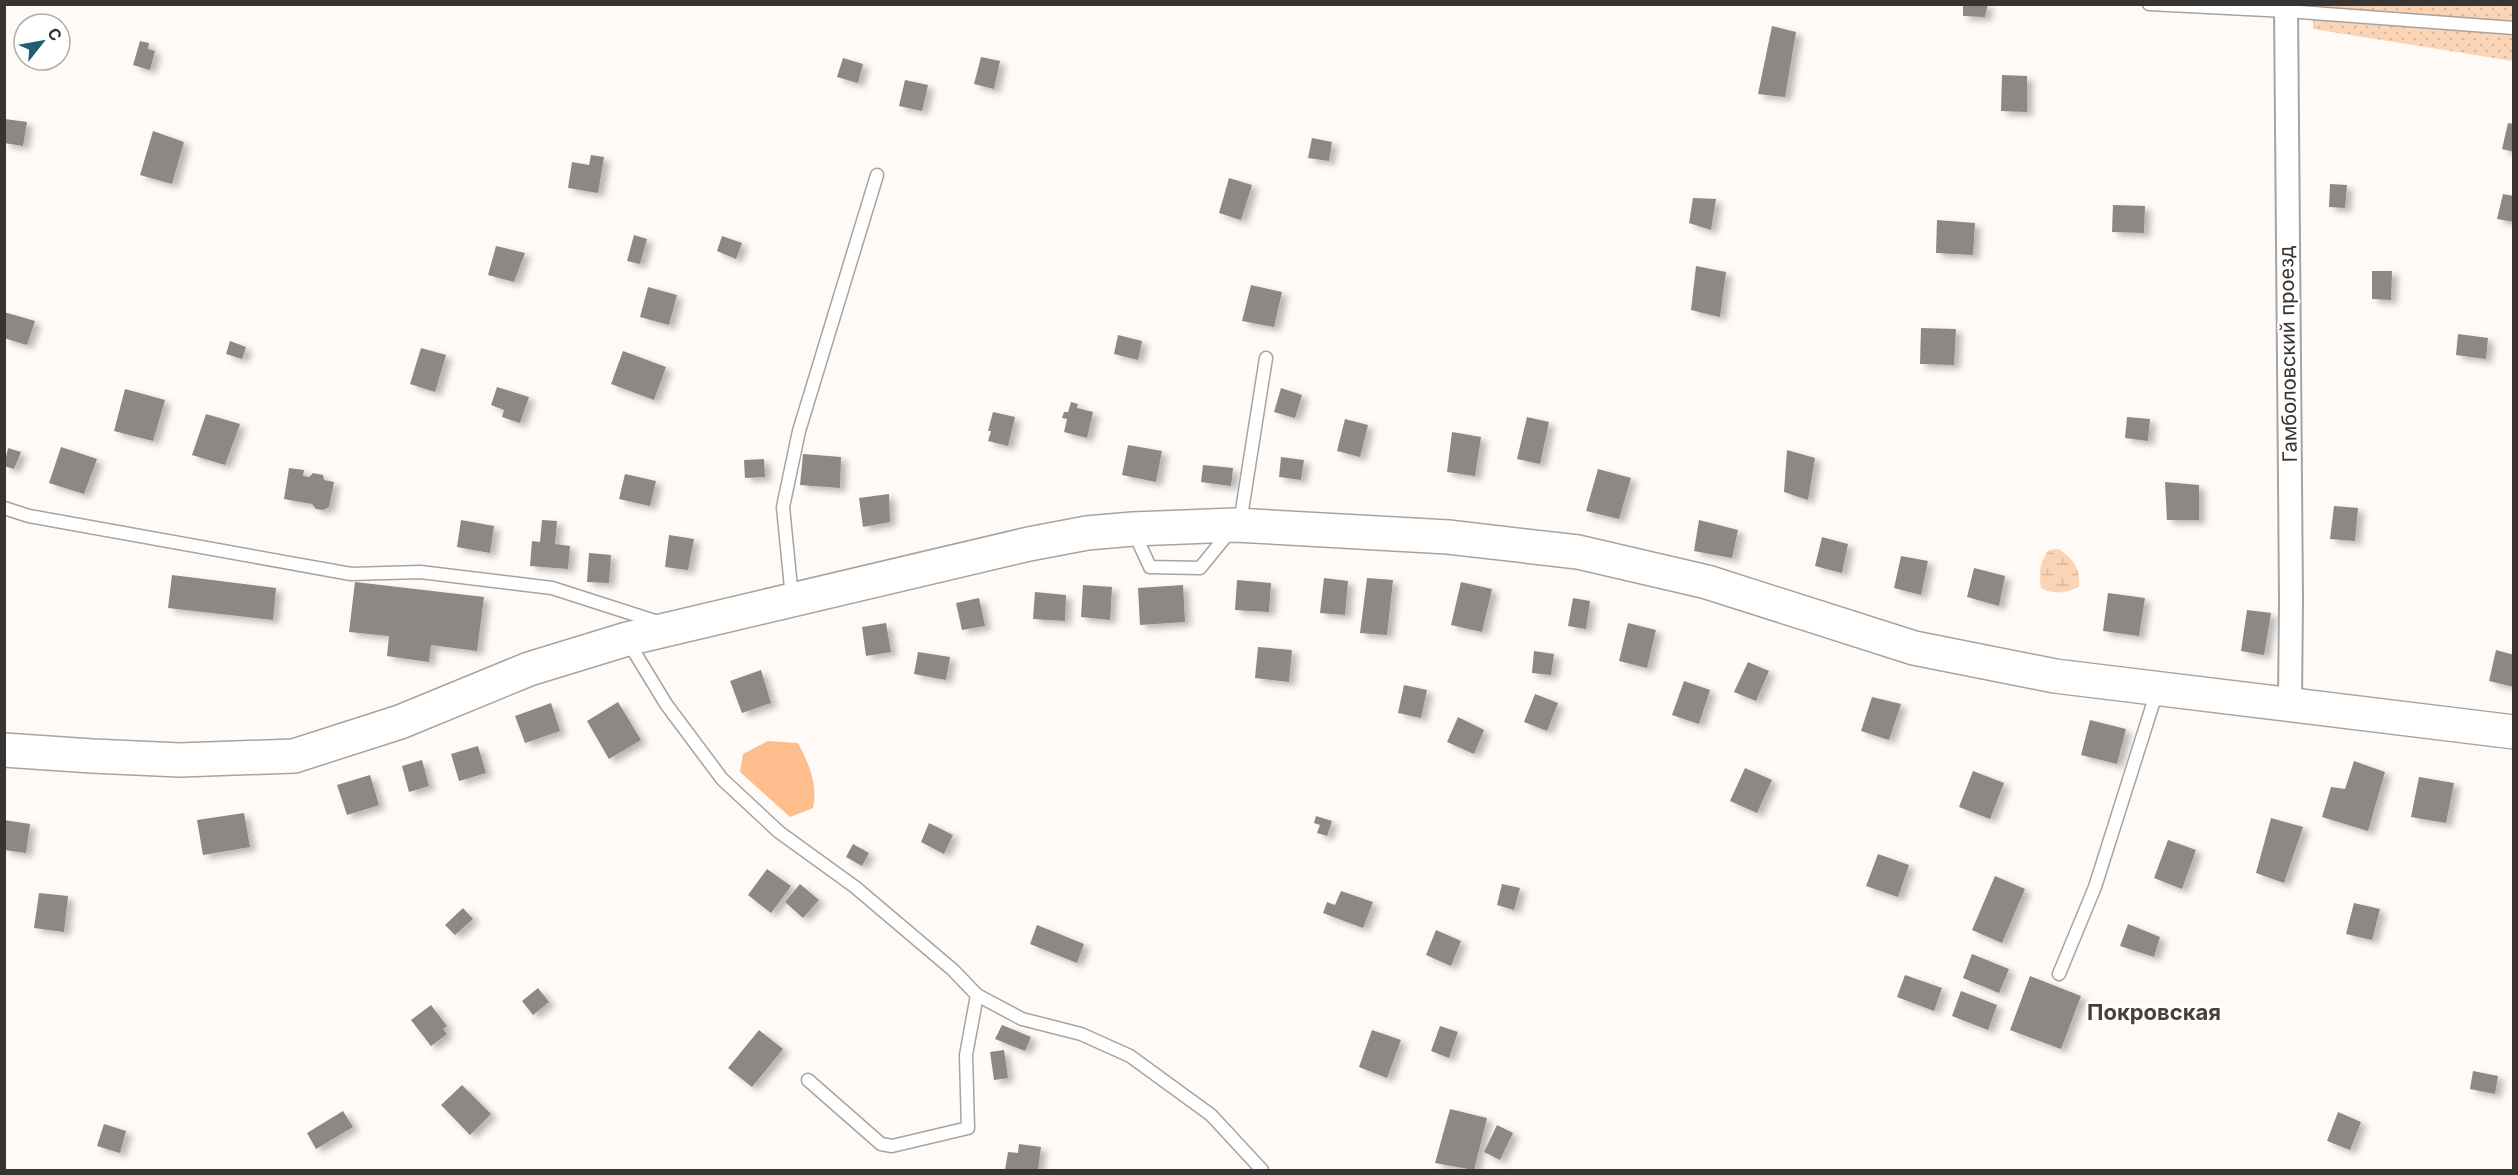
<svg xmlns="http://www.w3.org/2000/svg" width="2518" height="1175" viewBox="0 0 2518 1175" font-family="Inter,sans-serif">
<style>
.grass{fill:url(#grass-dots)}
.wetland{fill:url(#wetland-marsh)}
.water{fill:#fdbd8c}
.building{fill:#8e8884;filter:url(#shadow)}
.lines{fill:none;stroke-linecap:round;stroke-linejoin:round}
.service-casing{stroke:#a9a39f;stroke-width:15}
.minor-casing{stroke:#a9a39f;stroke-width:26}
.secondary-casing{stroke:#a9a39f;stroke-width:36}
.service{stroke:#fff;stroke-width:12}
.minor{stroke:#fff;stroke-width:22}
.secondary{stroke:#fff;stroke-width:33}
.labels{text-anchor:middle;dominant-baseline:central;stroke-width:4.5;stroke-linejoin:round;paint-order:stroke}
.street-label{font-size:20px;fill:#373432;stroke:#fff}
.quarter-label{font-size:22px;font-weight:bold;fill:#45403c;stroke:#fff}
</style>
<defs>
<pattern id="grass-dots" width="8" height="8" patternUnits="userSpaceOnUse" patternTransform="scale(1.5)"><rect width="8" height="8" fill="#fbd4b6"/><path d="M2 2h.1M6 6h.1" fill="none" stroke="#d8b79d" stroke-width="1.8" stroke-linecap="round"/></pattern>
<pattern id="wetland-marsh" width="20" height="14" patternUnits="userSpaceOnUse" patternTransform="scale(1.5)"><rect width="20" height="14" fill="#fbd4b6"/><path d="M1 5h8M5 5V1M11 12h8M15 12V8" fill="none" stroke="#d8b79d"/></pattern>
<filter id="shadow"><feDropShadow dx="6" dy="4" stdDeviation="3" flood-color="#0004"/></filter>
</defs>
<rect width="100%" height="100%" fill="#fffaf6"/>
<polygon class="grass" points="2313,5 2513,5 2513,61 2313,29"/>
<path class="wetland" d="M 2059,549 C 2074,560 2080,568 2079,587 C 2064,593 2056,595 2041,588 C 2039,572 2039,563 2049,550 Z"/>
<path class="water" d="M 768,741 L 798,743 C 809,764 818,785 813,808 L 790,817 L 740,772 L 743,754 Z"/>
<g class="building">
<polygon points="1963,4 1988,4 1985,17 1963,16"/>
<polygon points="1772,26 1796,32 1785,97 1758,94"/>
<polygon points="140,41 149,43 148,49 155,51 150,70 133,65"/>
<polygon points="981,57 1000,61 994,89 974,84"/>
<polygon points="843,58 863,64 858,83 837,77"/>
<polygon points="2002,75 2027,76 2027,112 2001,111"/>
<polygon points="905,80 928,85 922,111 899,106"/>
<polygon points="5,119 27,122 23,146 4,143"/>
<polygon points="2508,123 2514,124 2514,152 2502,149"/>
<polygon points="153,131 184,142 172,184 140,175"/>
<polygon points="1312,138 1332,142 1329,161 1308,158"/>
<polygon points="591,155 604,157 598,193 568,188 572,162 589,165"/>
<polygon points="1229,178 1252,185 1241,220 1219,213"/>
<polygon points="2330,184 2347,185 2345,208 2329,207"/>
<polygon points="2503,194 2514,196 2514,222 2497,219"/>
<polygon points="1693,198 1716,199 1711,230 1689,223"/>
<polygon points="2113,205 2145,206 2144,233 2112,232"/>
<polygon points="1937,220 1975,223 1973,255 1936,253"/>
<polygon points="634,235 647,239 640,264 627,261"/>
<polygon points="722,236 742,243 736,259 717,251"/>
<polygon points="496,246 525,253 514,282 488,275"/>
<polygon points="1696,266 1726,272 1720,317 1691,310"/>
<polygon points="2372,271 2392,271 2391,300 2372,299"/>
<polygon points="1251,285 1282,292 1274,327 1242,321"/>
<polygon points="648,287 677,295 669,325 640,317"/>
<polygon points="4,312 35,321 27,345 4,338"/>
<polygon points="1921,328 1956,329 1954,365 1920,364"/>
<polygon points="2458,334 2488,338 2486,359 2456,355"/>
<polygon points="1118,335 1142,341 1138,360 1114,354"/>
<polygon points="230,341 246,347 242,359 226,354"/>
<polygon points="421,348 446,355 435,392 410,384"/>
<polygon points="623,351 666,367 654,400 611,384"/>
<polygon points="497,387 529,397 520,423 502,417 504,410 491,405"/>
<polygon points="1281,388 1302,395 1295,418 1274,412"/>
<polygon points="125,389 165,400 153,441 114,431"/>
<polygon points="1071,402 1078,404 1077,408 1093,412 1087,438 1064,432 1067,419 1062,418 1064,412 1068,412"/>
<polygon points="993,412 1015,417 1008,446 988,441 991,431 988,431"/>
<polygon points="206,414 240,424 225,465 192,455"/>
<polygon points="1527,417 1549,422 1540,464 1517,459"/>
<polygon points="2127,417 2150,419 2148,441 2125,438"/>
<polygon points="1345,419 1368,425 1360,457 1337,451"/>
<polygon points="1452,432 1481,437 1475,476 1447,472"/>
<polygon points="1128,445 1162,451 1156,482 1122,475"/>
<polygon points="61,447 97,459 84,494 49,483"/>
<polygon points="8,448 21,452 14,469 4,466"/>
<polygon points="1787,450 1815,458 1808,500 1784,492"/>
<polygon points="803,454 841,457 840,488 800,485"/>
<polygon points="1281,457 1304,460 1301,480 1279,477"/>
<polygon points="764,459 765,477 745,478 744,460"/>
<polygon points="1203,465 1233,468 1231,486 1201,482"/>
<polygon points="289,468 304,470 303,476 309,477 313,473 323,475 324,480 334,482 329,507 323,510 316,509 312,504 284,499"/>
<polygon points="1598,469 1631,478 1619,519 1586,511"/>
<polygon points="625,474 656,481 650,506 619,499"/>
<polygon points="2165,482 2199,485 2199,520 2167,520"/>
<polygon points="889,494 890,522 863,527 859,498"/>
<polygon points="2334,506 2358,508 2355,541 2330,539"/>
<polygon points="461,520 494,526 490,553 457,547"/>
<polygon points="542,520 557,521 555,544 570,546 568,569 530,566 532,541 540,542"/>
<polygon points="1699,520 1738,530 1732,558 1694,551"/>
<polygon points="669,535 694,539 688,570 665,567"/>
<polygon points="1822,537 1848,544 1842,573 1815,566"/>
<polygon points="589,553 611,555 609,583 587,582"/>
<polygon points="1901,556 1928,561 1921,595 1894,588"/>
<polygon points="1974,568 2005,576 1999,606 1967,597"/>
<polygon points="172,575 276,588 273,620 168,608"/>
<polygon points="1324,578 1348,581 1345,615 1320,613"/>
<polygon points="1367,578 1393,580 1387,635 1360,633"/>
<polygon points="1237,580 1271,583 1269,612 1235,610"/>
<polygon points="355,582 484,597 477,651 431,645 429,662 387,656 389,636 349,632"/>
<polygon points="1461,582 1492,589 1482,632 1451,625"/>
<polygon points="1083,585 1112,587 1110,620 1081,617"/>
<polygon points="1183,585 1185,622 1140,625 1138,588"/>
<polygon points="1035,592 1066,595 1065,621 1033,619"/>
<polygon points="2108,593 2145,598 2139,636 2103,631"/>
<polygon points="979,598 985,626 962,630 956,603"/>
<polygon points="1573,598 1590,601 1586,629 1568,626"/>
<polygon points="2247,610 2271,613 2264,655 2241,651"/>
<polygon points="886,623 891,652 866,656 862,627"/>
<polygon points="1628,623 1656,630 1647,668 1619,661"/>
<polygon points="1258,647 1292,650 1289,682 1255,678"/>
<polygon points="2496,650 2514,655 2514,687 2489,681"/>
<polygon points="1534,651 1554,654 1551,675 1532,673"/>
<polygon points="918,652 950,657 946,680 914,674"/>
<polygon points="1748,662 1769,671 1756,701 1734,692"/>
<polygon points="761,670 771,703 742,713 730,681"/>
<polygon points="1684,681 1710,690 1699,724 1672,715"/>
<polygon points="1404,685 1427,690 1421,718 1398,713"/>
<polygon points="1535,694 1558,703 1547,731 1524,722"/>
<polygon points="1872,697 1901,704 1889,740 1861,731"/>
<polygon points="618,702 641,740 609,759 587,721"/>
<polygon points="551,703 560,731 525,743 515,716"/>
<polygon points="1458,717 1484,730 1474,754 1447,742"/>
<polygon points="2090,720 2126,729 2117,764 2081,755"/>
<polygon points="478,746 486,773 459,781 451,754"/>
<polygon points="422,760 429,786 409,792 402,766"/>
<polygon points="2354,761 2385,772 2368,831 2322,817 2331,787 2345,789"/>
<polygon points="1745,768 1772,780 1757,813 1730,801"/>
<polygon points="1973,771 2004,783 1990,819 1959,807"/>
<polygon points="370,775 379,805 347,815 337,785"/>
<polygon points="2419,777 2454,783 2446,823 2411,817"/>
<polygon points="244,813 250,847 203,855 197,820"/>
<polygon points="1316,816 1332,821 1327,836 1317,833 1320,825 1314,823"/>
<polygon points="2271,818 2303,827 2284,883 2256,873"/>
<polygon points="4,820 30,824 26,853 4,850"/>
<polygon points="929,823 953,835 944,854 921,842"/>
<polygon points="2168,840 2196,850 2182,889 2154,878"/>
<polygon points="853,844 869,853 862,866 846,857"/>
<polygon points="1878,854 1909,865 1898,897 1866,886"/>
<polygon points="767,869 791,886 771,913 748,895"/>
<polygon points="1995,876 2025,889 2002,943 1972,930"/>
<polygon points="800,884 819,900 803,918 785,902"/>
<polygon points="1502,884 1520,888 1514,910 1497,905"/>
<polygon points="1341,891 1373,902 1363,928 1323,913 1327,902 1335,905"/>
<polygon points="39,893 68,896 64,932 34,928"/>
<polygon points="2354,903 2380,909 2372,940 2346,934"/>
<polygon points="463,908 473,919 455,935 445,925"/>
<polygon points="2128,924 2160,937 2154,957 2120,946"/>
<polygon points="1037,925 1084,944 1077,963 1030,944"/>
<polygon points="1436,930 1461,941 1451,966 1426,955"/>
<polygon points="1972,954 2009,969 1999,993 1963,978"/>
<polygon points="1905,975 1942,988 1934,1011 1897,997"/>
<polygon points="2030,976 2081,996 2061,1049 2010,1030"/>
<polygon points="538,988 549,1002 533,1015 522,1001"/>
<polygon points="1961,991 1997,1005 1988,1030 1952,1016"/>
<polygon points="431,1005 447,1026 443,1029 447,1034 431,1046 411,1020"/>
<polygon points="1002,1025 1031,1037 1025,1051 995,1039"/>
<polygon points="1440,1026 1458,1032 1449,1058 1431,1051"/>
<polygon points="759,1030 783,1049 752,1087 728,1068"/>
<polygon points="1372,1030 1401,1040 1387,1078 1359,1067"/>
<polygon points="1004,1050 1008,1078 994,1080 990,1052"/>
<polygon points="2473,1071 2498,1076 2495,1094 2470,1089"/>
<polygon points="462,1085 491,1114 470,1135 441,1105"/>
<polygon points="1450,1109 1487,1118 1474,1170 1435,1163"/>
<polygon points="343,1111 353,1127 316,1149 307,1133"/>
<polygon points="2338,1112 2361,1122 2350,1150 2327,1141"/>
<polygon points="104,1124 126,1131 120,1153 97,1146"/>
<polygon points="1497,1125 1513,1133 1500,1160 1484,1152"/>
<polygon points="1019,1144 1041,1147 1038,1170 1005,1170 1008,1152 1018,1153"/>
</g>
<g class="lines">
<defs>
<g id="service">
<polyline points="2149,4 2286,11 2514,28"/>
<polyline points="4,508 29,516 351,574 420,572 552,588 661,623"/>
<polyline points="1240,523 1266,358"/>
<polyline points="1133,530 1150,567 1200,568 1231,530"/>
<polyline points="792,598 783,507 799,431 877,175"/>
<polyline points="627,640 666,704 722,779 779,832 855,887 953,970 977,995 1022,1019 1081,1034 1130,1056 1211,1115 1262,1170"/>
<polyline points="2059,974 2095,887 2157,691"/>
<polyline points="808,1080 881,1144 892,1146 968,1128 966,1055 977,995"/>
</g>
<polyline id="minor" points="2286,4 2291,600 2290,703"/>
<polyline id="secondary" points="4,750 92,756 180,760 294,756 400,722 529,669 627,639 1029,544 1087,533 1133,529 1235,525 1448,537 1578,552 1707,582 1914,648 2055,676 2514,732"/>
</defs>
<use href="#service" class="service-casing"/>
<use href="#minor" class="minor-casing"/>
<use href="#secondary" class="secondary-casing"/>
<use href="#service" class="service"/>
<use href="#minor" class="minor"/>
<use href="#secondary" class="secondary"/>
</g>
<g class="labels">
<g class="street-label">
<text transform="translate(2288 354) rotate(-91)">Гамболовский проезд</text>
</g>
<g class="quarter-label">
<text x="2154" y="1012">Покровская</text>
</g>
</g>
<rect width="2518" height="1175" fill="none" stroke="#373432" stroke-width="12"/>
<g transform="translate(42 42) rotate(59)"><circle r="28" fill="#ffffff" stroke="#afaead" stroke-width="1.5"/>
<path d="M0-4.5L10 22L0 15L-10 22Z" fill="#1f5f74"/>
<text y="-9" font-size="16" font-weight="bold" text-anchor="middle" fill="#373432">С</text>
</g>
</svg>
